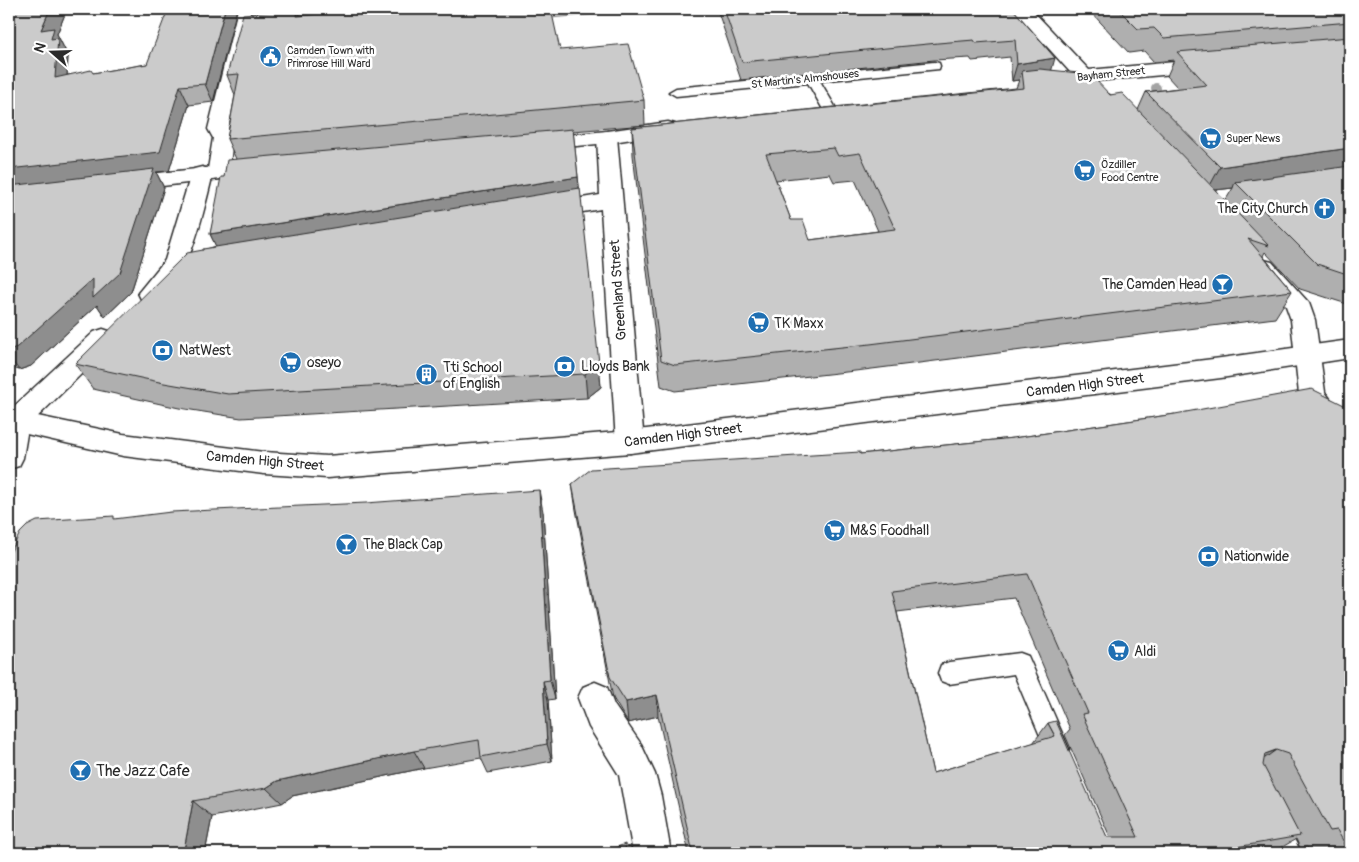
<svg xmlns="http://www.w3.org/2000/svg" width="1359" height="862" viewBox="0 0 1359 862" font-family="Pangolin,sans-serif">
<style>
.green{fill:#e0e0e0;stroke:#868686}
.lines{fill:none;stroke-linecap:round;stroke-linejoin:round}
.lane-casing{stroke:#2b2b2b;stroke-width:3}
.street-casing{stroke:#2b2b2b;stroke-width:3}
.secondary-casing{stroke:#2b2b2b;stroke-width:3}
.primary-casing{stroke:#2b2b2b;stroke-width:3}
.highway-casing{stroke:#2b2b2b;stroke-width:3}
.lane{fill:#fff;fill-rule:evenodd}
.street{fill:#fff;fill-rule:evenodd}
.secondary{fill:#fff;fill-rule:evenodd}
.primary{fill:#fff;fill-rule:evenodd}
.highway{fill:#fff;fill-rule:evenodd}
.tree{fill:#a3a3a3}
.wall{fill:#afafaf;stroke:#2b2b2b;fill-rule:evenodd}
.shaded-wall{fill:#8e8e8e;stroke:#2b2b2b}
.building{fill:#cbcbcb;stroke:#2b2b2b;fill-rule:evenodd}
.labels{text-anchor:middle;dominant-baseline:central;stroke-width:5;stroke-linejoin:round;paint-order:stroke}
.far-poi-label{font-size:11px;fill:#2b2b2b;stroke:#fff;text-anchor:start}
.far-street-label{font-size:11px;fill:#2b2b2b;stroke:#fff}
.poi-label{font-size:14px;fill:#2b2b2b;stroke:#fff;text-anchor:start}
.street-label{font-size:14px;fill:#2b2b2b;stroke:#fff}
.near-poi-label{font-size:16px;fill:#2b2b2b;stroke:#fff;text-anchor:start}
</style>
<rect width="100%" height="100%" fill="#fff"/>
<filter id="ink" filterUnits="userSpaceOnUse"><feTurbulence type="fractalNoise" baseFrequency=".02" numOctaves="2"/><feDisplacementMap in="SourceGraphic" scale="10" xChannelSelector="R" yChannelSelector="G"/><feConvolveMatrix kernelMatrix="1 2 1 2 8 2 1 2 1" color-interpolation-filters="sRGB"/></filter>
<g filter="url(#ink)">
<polygon class="green" points="549,9 653,9 551,18"/>
<g class="lines">
<defs>
<g id="lane">
<polygon points="934,62 939,63 940,66 939,69 820,81 837,110 830,114 825,113 808,83 676,96 669,92 676,88"/>
<polygon points="1020,653 1028,656 1069,749 1065,757 1057,761 1049,757 1014,674 949,684 941,681 938,673 941,665 949,662"/>
<polygon points="1273,810 1282,814 1301,853 1275,853 1260,823 1264,814"/>
</g>
<g id="street">
<path d="M 238,9 L 256,9 L 228,129 L 233,138 L 229,173 L 226,178 L 218,179 L 212,178 C 204,207 185,311 141,299 L 138,293 L 165,260 L 191,174 L 194,169 L 202,167 L 208,169 L 213,138 L 208,129 Z"/>
<polygon points="607,131 614,133 617,137 644,442 640,450 630,453 620,450 616,442 601,209 546,218 538,216 535,211 538,206 546,204 600,195 597,137 600,133"/>
<polygon points="103,329 112,332 116,338 112,344 25,429 15,433 9,431 9,411 94,332"/>
<polygon points="595,682 607,687 614,705 641,744 655,774 661,796 671,853 633,853 619,775 589,727 578,698 583,687"/>
</g>
<polygon id="secondary" points="1013,9 1031,9 1089,70 1207,59 1214,61 1216,65 1214,69 1207,71 1084,82 1046,90 1039,88 1036,84 1039,80 1071,73"/>
<g id="primary">
<polygon points="668,122 675,124 678,128 675,132 607,143 537,150 530,148 527,144 530,140 537,138 607,131"/>
<polygon points="263,162 271,163 274,168 271,173 121,191 113,189 110,184 113,179 121,177"/>
<polygon points="1264,260 1272,262 1309,303 1315,320 1325,392 1350,426 1350,458 1340,455 1299,394 1291,320 1286,306 1252,268 1256,262"/>
<polygon points="15,411 25,415 29,422 23,458 19,466 9,469 9,413"/>
</g>
<polygon id="highway" points="1350,340 1350,358 1221,378 630,453 327,478 264,474 123,456 9,430 9,410 123,434 264,452 327,456 630,431 1221,358"/>
</defs>
<use href="#lane" class="lane-casing"/>
<use href="#street" class="street-casing"/>
<use href="#secondary" class="secondary-casing"/>
<use href="#primary" class="primary-casing"/>
<use href="#highway" class="highway-casing"/>
<use href="#lane" class="lane"/>
<use href="#street" class="street"/>
<use href="#secondary" class="secondary"/>
<use href="#primary" class="primary"/>
<use href="#highway" class="highway"/>
</g>
<circle class="tree" cx="1156" cy="88" r="5"/>
<g class="wall">
<polygon points="9,9 67,9 57,34 68,56 67,75 93,73 147,64 237,9 213,102 189,105 169,171 156,172 164,188 131,292 105,317 97,305 31,366 19,370 9,367"/>
<polygon points="249,9 311,9 310,15 560,50 644,100 645,125 573,131 601,387 587,398 241,418 179,408 93,389 75,364 203,250 216,246 210,234 224,177 236,159 227,139 235,95 227,75 251,13"/>
<path d="M 717,9 L 1015,9 L 1015,11 L 1051,70 L 1085,80 L 1138,110 L 1146,92 L 1178,88 L 1167,76 L 1174,60 L 1154,62 L 1144,51 L 1129,53 L 1088,9 L 1350,9 L 1350,305 L 1300,289 L 1265,252 L 1263,256 L 1292,291 L 1275,318 L 864,370 L 675,391 L 661,386 L 633,155 L 632,128 L 1016,88 L 1019,80 L 1012,81 L 1010,57 L 972,61 L 970,58 L 934,60 L 741,80 ZM 830,174 L 834,182 L 855,180 L 878,231 L 810,240 L 791,220 L 776,180 ZM 1233,188 L 1225,201 L 1215,190 Z"/>
<path d="M 1175,414 L 1350,853 L 1311,853 L 1307,847 L 1300,848 L 1296,839 L 1272,853 L 689,853 L 658,716 L 628,723 L 613,698 L 576,510 L 572,484 L 1013,438 ZM 1014,598 L 1070,729 L 1065,735 L 1110,837 L 1107,837 L 1048,723 L 1033,743 L 933,773 L 897,612 Z"/>
<polygon points="543,512 555,699 548,700 552,761 488,773 481,758 424,768 292,796 282,803 212,817 205,853 9,853 116,519"/>
</g>
<g class="shaded-wall">
<polygon points="50,9 67,9 57,34 68,56 66,97 55,78 41,30"/>
<polygon points="225,9 237,9 213,102 205,84"/>
<polygon points="298,9 306,33 297,16"/>
<polygon points="306,9 311,9 309,18"/>
<polygon points="1055,58 1050,76 1022,71 1019,80 1012,81 1017,64"/>
<polygon points="180,86 189,105 169,171 156,172 164,188 131,292 105,317 97,305 31,366 19,370 9,357 9,169"/>
<polygon points="1350,148 1350,171 1235,182 1233,188 1207,191 1220,167"/>
<polygon points="578,177 580,196 219,253 210,234"/>
<polygon points="599,363 601,387 587,398 585,374"/>
<polygon points="539,490 543,512 555,699 550,680"/>
<polygon points="543,681 548,700 552,761 547,744"/>
<polygon points="657,695 658,716 628,723 626,702"/>
<polygon points="1276,750 1250,769 1265,754"/>
<polygon points="414,751 424,768 292,796 282,803 266,788 277,781"/>
<polygon points="193,801 212,817 205,853 189,853 184,850"/>
</g>
<g class="building">
<polygon points="9,9 50,9 41,30 54,28 51,39 58,38 55,78 91,70 93,73 147,64 168,9 225,9 205,84 180,86 160,152 9,169"/>
<polygon points="298,9 297,16 378,9 551,9 560,50 628,44 644,100 227,139 239,74 227,75 243,14"/>
<polygon points="724,9 1013,9 1055,58 1017,64 1015,40 976,43 974,40 938,43 742,62"/>
<polygon points="1118,9 1350,9 1350,22 1164,38 1154,28 1138,29"/>
<polygon points="1350,37 1350,148 1220,167 1146,92 1207,85 1177,52"/>
<path d="M 1040,69 L 1079,73 L 1085,80 L 1094,78 L 1110,95 L 1122,93 L 1269,246 L 1248,239 L 1292,291 L 870,344 L 675,365 L 661,360 L 632,128 L 1024,88 L 1022,71 ZM 834,148 L 838,156 L 860,153 L 895,229 L 810,240 L 803,220 L 791,220 L 766,154 Z"/>
<polygon points="573,129 578,177 210,234 221,177 224,177 227,160"/>
<polygon points="1350,166 1350,275 1317,264 1235,182"/>
<polygon points="154,169 120,273 93,298 93,279 17,347 9,350 9,186"/>
<polygon points="580,188 599,363 585,374 228,394 164,383 75,364 187,253 203,250 203,249"/>
<path d="M 1312,389 L 1344,405 L 1350,414 L 1350,853 L 1337,830 L 1330,831 L 1288,754 L 1276,750 L 1265,754 L 1263,765 L 1300,836 L 1202,853 L 693,853 L 657,695 L 626,702 L 610,677 L 572,484 L 591,469 L 860,452 L 860,454 L 1013,438 L 1175,414 ZM 1027,574 L 1088,713 L 1082,714 L 1138,837 L 1107,837 L 1056,721 L 1048,723 L 1055,736 L 933,773 L 892,591 Z"/>
<polygon points="539,490 550,680 543,681 547,744 481,757 479,740 414,751 277,781 266,788 193,801 184,850 164,852 163,853 9,853 9,555 20,533 27,526 37,521 114,516 114,519 171,512 366,503"/>
<polygon points="625,844 626,853 602,853"/>
</g>
</g>
<defs>
<symbol id="civic-disc" viewBox="-11 -11 22 22"><circle r="9.5" fill="#1f6fb2" stroke="#fff"/><path d="M-.6-6.5H3V-4.5H.6V-3L4-1V1h2V6H-6V1h2V-1L-.6-3ZM-1.2 2.5V6h2.4V2.5Z" fill="#fff"/></symbol>
<symbol id="supermarket-disc" viewBox="-11 -11 22 22"><circle r="9.5" fill="#1f6fb2" stroke="#fff"/><path d="M-6-5.5h2.5l.6 2H6L4.5 2H-2.5L-4.4-4H-6ZM-1.5 3.2a1.3 1.3 0 1 0 .1 0ZM3 3.2a1.3 1.3 0 1 0 .1 0Z" fill="#fff"/></symbol>
<symbol id="church-disc" viewBox="-11 -11 22 22"><circle r="9.5" fill="#1f6fb2" stroke="#fff"/><path d="M-1.2-6h2.4v3.5h3.3v2.4h-3.3V6h-2.4V-.1h-3.3v-2.4h3.3Z" fill="#fff"/></symbol>
<symbol id="bar-disc" viewBox="-11 -11 22 22"><circle r="9.5" fill="#1f6fb2" stroke="#fff"/><path d="M-6-5H6L.8 .8V4.5H3.5V6h-7V4.5H-.8V.8Z" fill="#fff"/></symbol>
<symbol id="bank-disc" viewBox="-11 -11 22 22"><circle r="9.5" fill="#1f6fb2" stroke="#fff"/><path d="M-6-4H6V4H-6ZM0-2.3a2.3 2.3 0 1 0 0 4.6a2.3 2.3 0 1 0 0-4.6Z" fill="#fff"/></symbol>
<symbol id="building-disc" viewBox="-11 -11 22 22"><circle r="9.5" fill="#1f6fb2" stroke="#fff"/><path d="M-4-6H4V6H1V3H-1V6H-4ZM-2.5-4.3h1.7v1.8h-1.7ZM.8-4.3h1.7v1.8H.8ZM-2.5-1h1.7V.8h-1.7ZM.8-1h1.7V.8H.8Z" fill="#fff"/></symbol>
</defs>
<g fill-rule="evenodd">
<use href="#civic-disc" x="258" y="44" width="25" height="25"/>
<use href="#supermarket-disc" x="1198" y="126" width="25" height="25"/>
<use href="#supermarket-disc" x="1072" y="158" width="25" height="25"/>
<use href="#church-disc" x="1312" y="196" width="25" height="25"/>
<use href="#bar-disc" x="1210" y="272" width="25" height="25"/>
<use href="#supermarket-disc" x="746" y="310" width="25" height="25"/>
<use href="#bank-disc" x="150" y="338" width="25" height="25"/>
<use href="#supermarket-disc" x="278" y="350" width="25" height="25"/>
<use href="#bank-disc" x="552" y="354" width="25" height="25"/>
<use href="#building-disc" x="414" y="362" width="25" height="25"/>
<use href="#supermarket-disc" x="822" y="518" width="25" height="25"/>
<use href="#bar-disc" x="334" y="532" width="25" height="25"/>
<use href="#bank-disc" x="1196" y="544" width="25" height="25"/>
<use href="#supermarket-disc" x="1106" y="638" width="25" height="25"/>
<use href="#bar-disc" x="68" y="758" width="25" height="25"/>
</g>
<g class="labels">
<g class="far-poi-label">
<text x="287" y="50">Camden Town with<tspan x="287" dy="13">Primrose Hill Ward</tspan></text>
<text x="1226" y="138">Super News</text>
<text x="1101" y="164">Özdiller<tspan x="1101" dy="13">Food Centre</tspan></text>
</g>
<g class="far-street-label">
<text transform="translate(1111 74) rotate(-6)">Bayham Street</text>
<text transform="translate(805 79) rotate(-6)">St Martin's Almshouses</text>
</g>
<g class="poi-label">
<text x="1308" y="208" text-anchor="end">The City Church</text>
<text x="1207" y="284" text-anchor="end">The Camden Head</text>
<text x="774" y="323">TK Maxx</text>
<text x="179" y="350">NatWest</text>
<text x="307" y="362">oseyo</text>
<text x="581" y="366">Lloyds Bank</text>
<text x="443" y="367">Tti School<tspan x="443" dy="16">of English</tspan></text>
<text x="850" y="530">M&amp;S Foodhall</text>
<text x="363" y="544">The Black Cap</text>
<text x="1224" y="556">Nationwide</text>
<text x="1134" y="651">Aldi</text>
</g>
<g class="street-label">
<text transform="translate(618 290) rotate(-94)">Greenland Street</text>
<text transform="translate(1085 385) rotate(-7)">Camden High Street</text>
<text transform="translate(683 435) rotate(-7)">Camden High Street</text>
<text transform="translate(265 461) rotate(5)">Camden High Street</text>
</g>
<g class="near-poi-label">
<text x="96" y="771">The Jazz Cafe</text>
</g>
</g>
<rect width="1359" height="862" fill="none" stroke="#fff" stroke-width="30"/>
<rect x="15" y="15" width="1329" height="832" fill="none" stroke="#2b2b2b" stroke-width="2" filter="url(#ink)"/>
<g transform="translate(52 52) rotate(290)" stroke="#ffffff" stroke-width="4" paint-order="stroke">
<path d="M0-4L9 19L0 12L-9 19Z" fill="#2b2b2b"/>
<text y="-8" font-size="14" font-weight="bold" text-anchor="middle" fill="#2b2b2b">N</text>
</g>
</svg>
